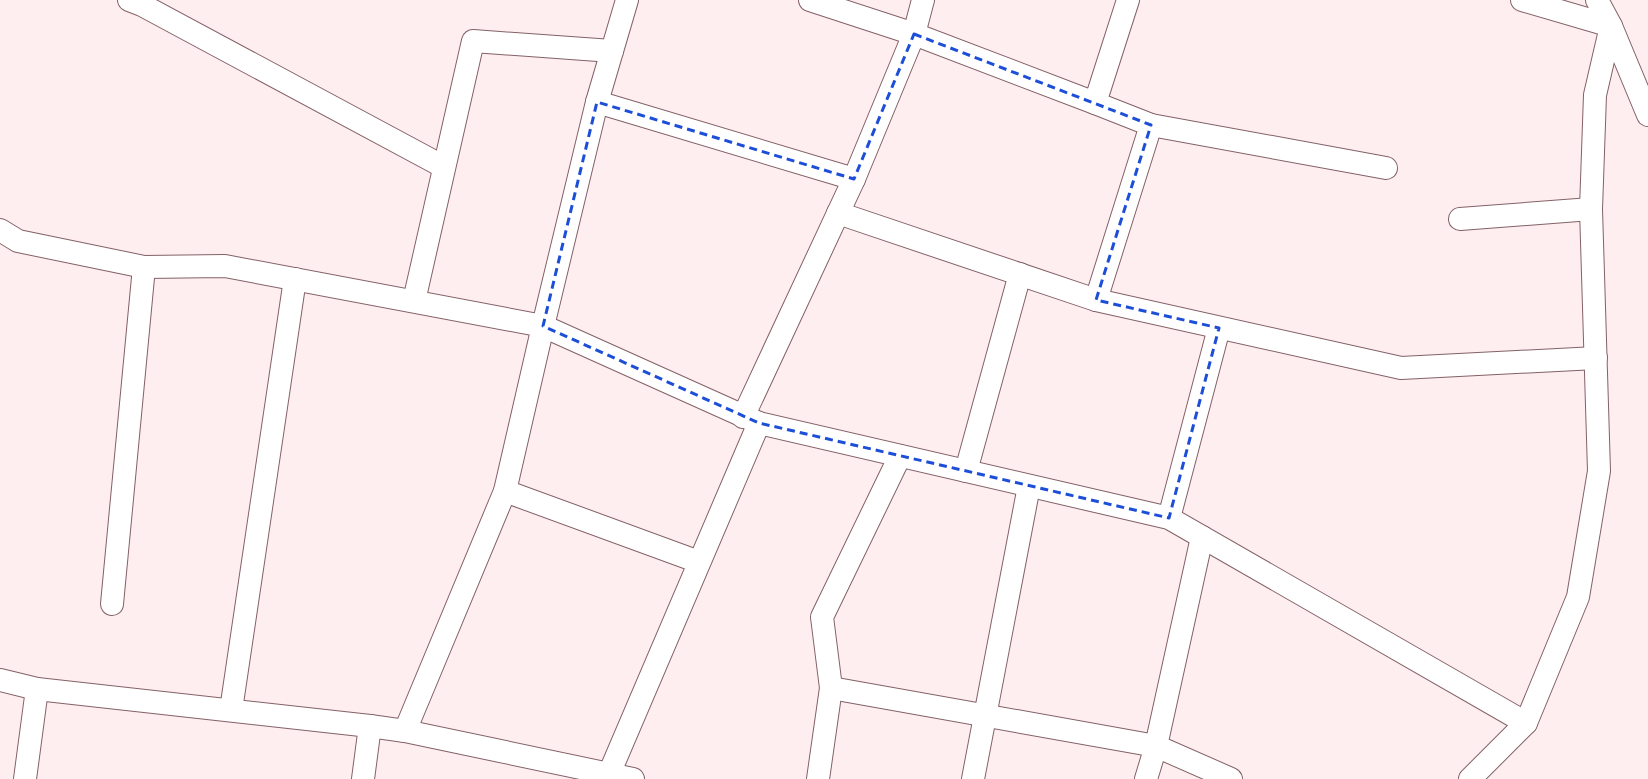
<svg xmlns="http://www.w3.org/2000/svg" width="1648" height="779" viewBox="0 0 1648 779" font-family="Overpass,sans-serif">
<style>
.lines{fill:none;stroke-linecap:round;stroke-linejoin:round}
.street-casing{stroke:#836167;stroke-width:24}
.street{stroke:#fff;stroke-width:22}
.marked{fill:none;stroke:#1d4ed8;stroke-width:3;stroke-dasharray:8 5;stroke-linejoin:round}
</style>
<rect width="100%" height="100%" fill="#feeef0"/>
<g class="lines">
<defs>
<g id="street">
<polyline points="129,0 142,5 444,167"/>
<polyline points="810,0 914,34 1095,103 1151,125 1386,168"/>
<polyline points="1522,0 1611,26 1648,115"/>
<polyline points="597,102 854,179"/>
<polyline points="1095,103 1128,0"/>
<polyline points="838,213 1096,300 1401,368 1596,358"/>
<polyline points="1460,219 1591,209"/>
<polyline points="0,230 18,241 144,267 225,266 543,326 759,423 1169,518 1526,723"/>
<polyline points="1096,300 1151,125"/>
<polyline points="414,301 473,41 612,51"/>
<polyline points="743,417 854,179 914,34 923,0"/>
<polyline points="966,471 1020,274"/>
<polyline points="505,491 699,562"/>
<polyline points="1169,518 1219,328"/>
<polyline points="112,604 144,267"/>
<polyline points="0,680 37,689 370,726 405,731 633,779"/>
<polyline points="831,688 1156,746 1231,779"/>
<polyline points="231,710 295,279"/>
<polyline points="405,731 505,491 543,326 597,102 627,0"/>
<polyline points="609,774 759,423"/>
<polyline points="25,779 37,689"/>
<polyline points="363,779 370,726"/>
<polyline points="818,779 831,688 822,617 900,456"/>
<polyline points="973,779 1029,486"/>
<polyline points="1146,779 1156,746 1202,537"/>
<polyline points="1470,779 1526,723 1578,597 1599,471 1591,209 1595,95 1611,26 1597,0"/>
</g>
</defs>
<use href="#street" class="street-casing"/>
<use href="#street" class="street"/>
</g>
<path class="marked" d="M 914,34 L 1151,125 L 1096,300 L 1219,328 L 1169,518 L 759,423 L 543,326 L 597,102 L 854,179 Z"/>
</svg>
